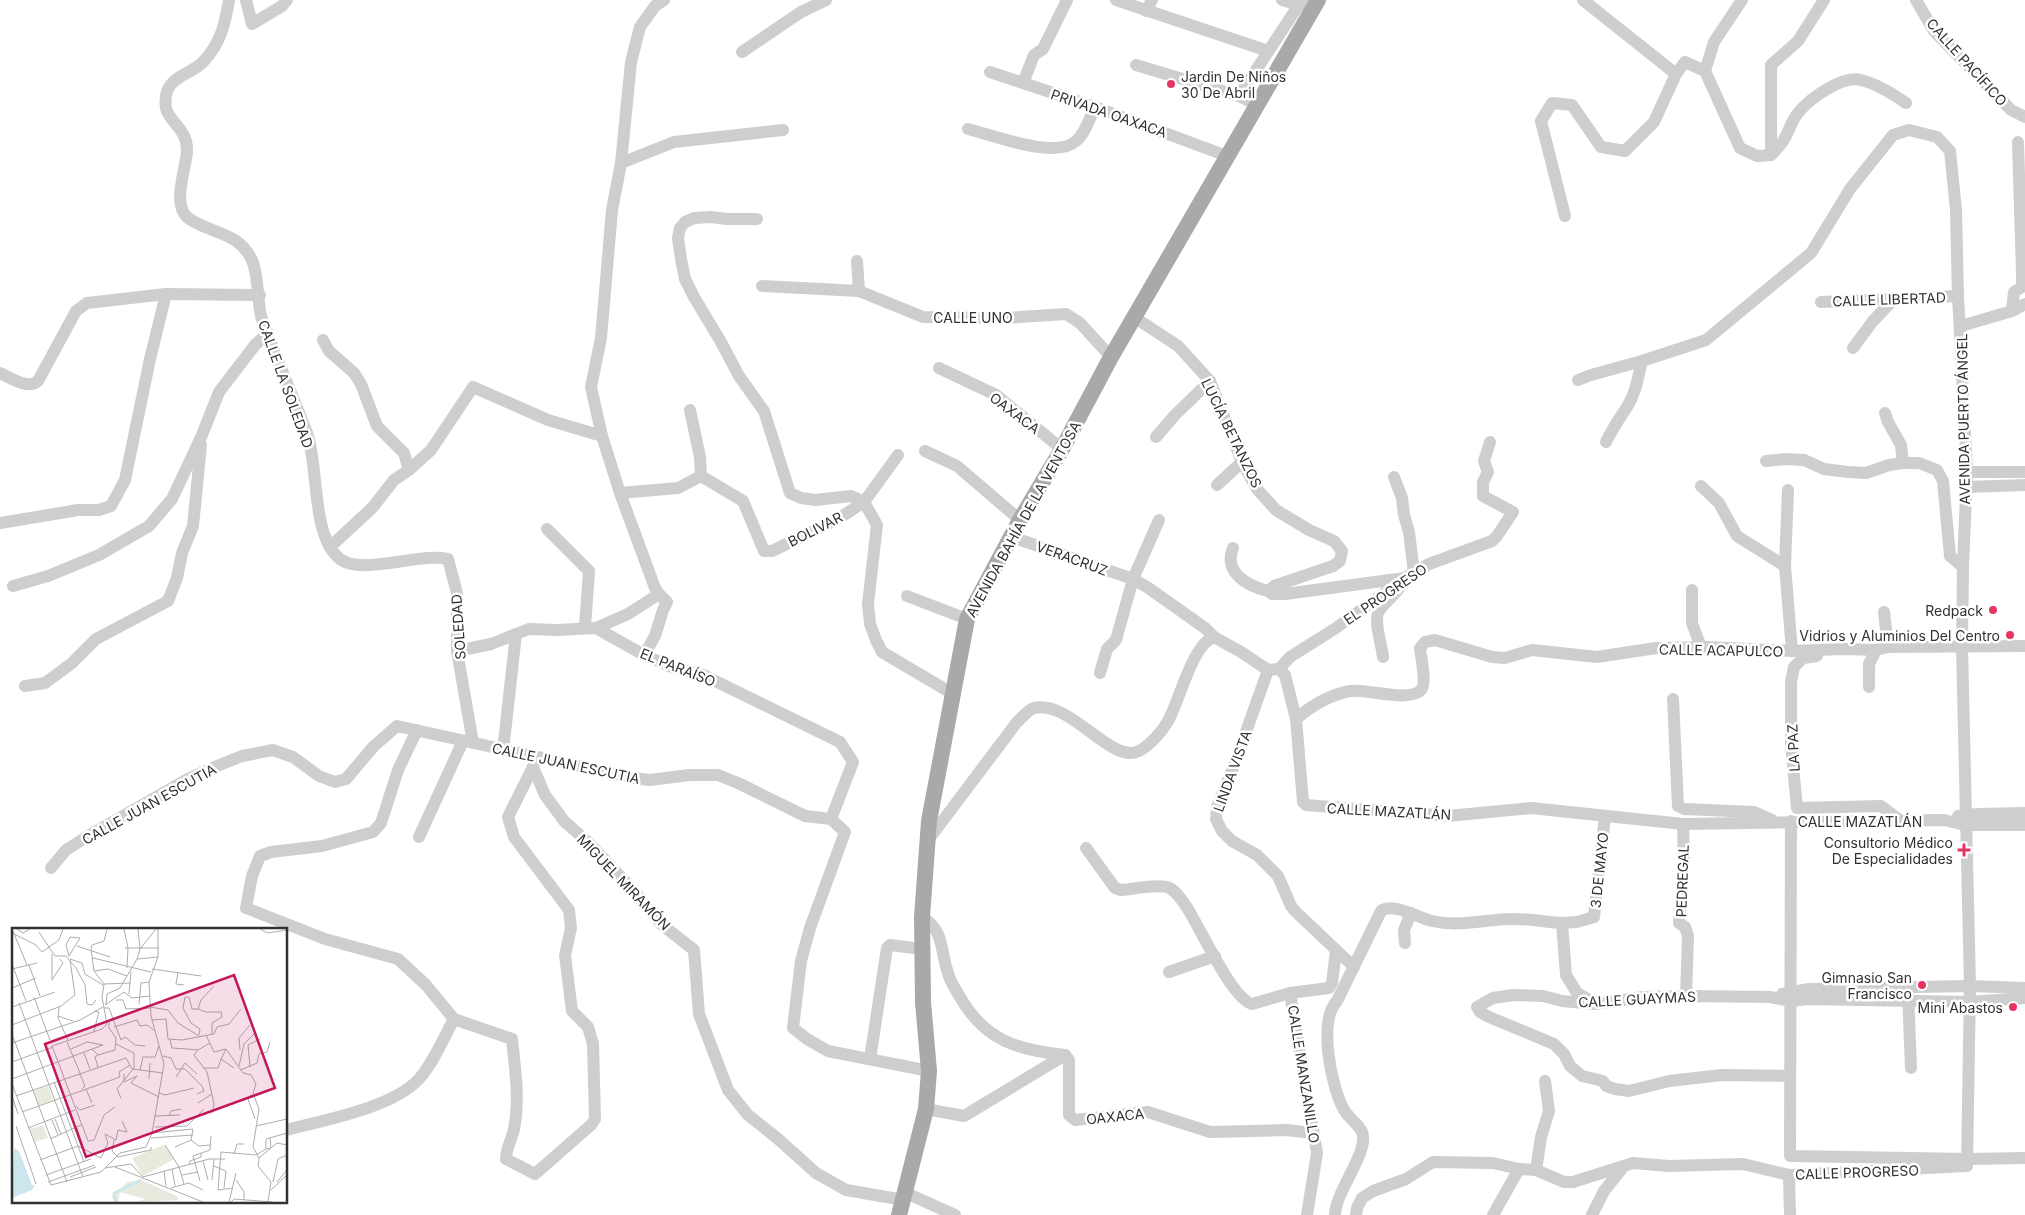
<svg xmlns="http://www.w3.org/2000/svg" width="2025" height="1215" viewBox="0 0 2025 1215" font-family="Inter,sans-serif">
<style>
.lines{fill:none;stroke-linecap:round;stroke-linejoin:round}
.minor{stroke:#cecece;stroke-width:12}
.major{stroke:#a9a9a9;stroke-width:16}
.poi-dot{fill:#e73561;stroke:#fff;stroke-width:2}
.labels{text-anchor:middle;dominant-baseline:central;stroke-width:5;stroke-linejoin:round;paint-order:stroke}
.street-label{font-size:14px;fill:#313131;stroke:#fff}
.poi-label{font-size:14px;fill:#313131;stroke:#fff;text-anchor:end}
.inset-river{fill:none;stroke:#cce6ed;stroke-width:2.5}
.inset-road{fill:none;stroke:#adadad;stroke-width:1}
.view{fill:#c2185b;fill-opacity:0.15;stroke:#c2185b;stroke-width:2.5}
.inset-edge{fill:none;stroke:#313131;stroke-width:2.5}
</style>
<rect width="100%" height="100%" fill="#fff"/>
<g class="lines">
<g class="minor">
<path d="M 229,0 C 225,24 221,43 203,62 C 190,76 161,76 166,108 C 168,121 188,129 187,151 C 186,169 172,203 187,217 C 208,234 238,230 252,260 C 259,278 257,298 261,316 C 264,327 270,338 273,348 C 284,376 296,404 307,433 C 319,466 311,537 340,559 C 361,576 421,552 448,559 L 457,593 L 457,651 L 473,743"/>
<polyline points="246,0 252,24 282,6 287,0"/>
<polyline points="1116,0 1268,51"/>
<polyline points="1282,0 1299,5 1306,4"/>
<polyline points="1583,0 1676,74"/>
<polyline points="1916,0 1934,31 2011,110 2025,117"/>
<polyline points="1146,11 1152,0"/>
<polyline points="742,52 801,12 826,0"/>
<polyline points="1136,65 1239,96 1257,105"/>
<polyline points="1705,71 1714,42 1742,0"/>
<polyline points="990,72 1095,107 1227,156"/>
<polyline points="1023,83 1034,55 1043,49 1067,0"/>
<polyline points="1239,96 1302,0"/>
<path d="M 968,129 C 992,135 1056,160 1076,141 C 1085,134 1090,117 1095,107"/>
<path d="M 1771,155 C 1775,151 1780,146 1783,141 C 1789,132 1791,121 1798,113 C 1809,99 1842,75 1861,80 C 1877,84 1893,94 1906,103"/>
<polyline points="621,163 674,142 783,130"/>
<polyline points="1565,216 1541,121 1552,103 1572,105 1601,147 1625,151 1654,122 1676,74 1685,62 1705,71 1740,148 1757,156 1771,155 1771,65 1798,41 1824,0"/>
<polyline points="757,219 727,219 711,217 694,218 685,222 680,228 678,238 681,259 685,279 694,297 721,342 739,376 764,411 790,493 801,498 815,500 851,496 864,502 877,525 868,604 870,624 876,640 882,652 953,694"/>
<polyline points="857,261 859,291"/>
<polyline points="762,286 859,291 923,317 1006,318 1066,314 1080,323 1111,357"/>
<polyline points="1821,302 1958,296"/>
<polyline points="2012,311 2014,292 2022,287 2022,273 2018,142"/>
<polyline points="1134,317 1178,346 1210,381 1242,462 1257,489 1276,510 1309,530 1334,541 1342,551 1340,561 1333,566 1274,586 1268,591 1272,594 1285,594 1405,578"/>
<polyline points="1961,326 2012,311 2025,304"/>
<polyline points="323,340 329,351 354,373 361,384 377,426 404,453 409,470 394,480 373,507 330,547"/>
<polyline points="1853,348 1873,321 1894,299"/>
<polyline points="939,368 996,395 1062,449"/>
<path d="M 0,373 C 11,378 29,390 38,381 L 76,311 L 87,303 L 166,294 L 260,295"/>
<polyline points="690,410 700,457 701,476 743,501 764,551 772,551 838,519 864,502 898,455"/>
<polyline points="1885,413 1888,422 1901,445 1903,463"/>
<polyline points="1156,437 1175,415 1210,381"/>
<path d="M 1606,442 C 1612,429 1619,419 1627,407 C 1636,393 1638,377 1642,361"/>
<polyline points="925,451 957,466 1020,520"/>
<polyline points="1766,461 1785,459 1804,460 1824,469 1848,472 1866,473 1889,465 1903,463 1919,463 1937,470 1943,481 1950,556 1963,567"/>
<polyline points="409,470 431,450 473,387 548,420 602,436"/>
<polyline points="1967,472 2025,472"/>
<polyline points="1394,477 1402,498 1404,515 1409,532 1414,573"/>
<polyline points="1217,485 1242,462"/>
<polyline points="1701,486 1719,503 1737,536 1785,566"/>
<polyline points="1967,487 2025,485"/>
<polyline points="1788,490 1785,566 1792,651"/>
<polyline points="620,493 678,488 701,476"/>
<polyline points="0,523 78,510 99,510 111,506 125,480 150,359 166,294"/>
<polyline points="547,529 589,571 585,627"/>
<polyline points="1012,537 1133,579 1147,587 1205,628 1214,637"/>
<path d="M 1233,548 C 1223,573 1248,586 1268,591"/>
<polyline points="13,586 48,576 99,555 149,526 172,499 202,435 219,392 255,345 268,333"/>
<polyline points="1692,590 1692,623 1701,647"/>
<polyline points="907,596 967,619"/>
<polyline points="1884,612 1888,647"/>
<polyline points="596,628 628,614 659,594 655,588 620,493 602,436 591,387 601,338 612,210 621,163 631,62 640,27 655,6 664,0"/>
<polyline points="457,651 491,644 529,629 557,630 596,628 644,655 674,668 701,674 840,742 853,762 831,819"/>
<polyline points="644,655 655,636 663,610 667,602 659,594"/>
<polyline points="1817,656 1803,658 1794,667 1791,682 1791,744 1797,808 1881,806 1901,821"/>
<path d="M 1383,657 C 1382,645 1373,621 1379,611 C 1385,602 1394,596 1400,587"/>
<polyline points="1279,669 1290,657 1336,628 1405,578 1429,564 1492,541 1497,536 1513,512 1483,496 1483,482 1488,472 1484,461 1490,442"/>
<polyline points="1268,670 1235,763 1217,807 1216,819 1222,831 1232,841 1257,855 1278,876 1291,906 1295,911 1354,967"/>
<polyline points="1100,673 1107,649 1116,640 1133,579 1159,520"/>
<polyline points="25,686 45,683 72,663 96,639 168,601 177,578 182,553 193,526 201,445"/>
<polyline points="1869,687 1869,664 1876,650"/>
<polyline points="1673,699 1678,806 1684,809 1754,812 1772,820"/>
<path d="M 1296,719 C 1311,706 1329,695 1350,691 C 1365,688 1409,703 1421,690 C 1427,683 1421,658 1420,648 L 1425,642 L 1435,640 L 1492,657 L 1505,658 L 1532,650 L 1597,657 L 1656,648 L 1708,647 L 1792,651 L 1844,649 L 1876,650 L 1888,647 L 2025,646"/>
<polyline points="503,751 516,634"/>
<polyline points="535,762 533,767 545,795 564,821 591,845 635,892 661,924 694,950 699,1014 728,1090 748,1115 777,1138 816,1173 846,1190 904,1200"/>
<polyline points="1958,816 1978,814 2025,813"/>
<polyline points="1791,821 1790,1156 1968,1159 2025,1158"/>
<polyline points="1683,824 1684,864 1679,923 1685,927 1688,936 1686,996"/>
<polyline points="419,837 463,741"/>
<path d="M 929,839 L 1017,722 C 1022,718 1028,710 1034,708 C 1070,699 1111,765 1139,751 C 1150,745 1162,732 1168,721 C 1179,702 1193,643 1214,637 L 1241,652 L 1268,670 L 1279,669 L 1285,675 L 1296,719 L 1303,802 L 1306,805 L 1448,816 L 1531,808 L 1683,824 L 1944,820 L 1965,825 L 2025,825"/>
<path d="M 1086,848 L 1115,888 L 1121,890 C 1135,889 1154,884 1167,887 C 1176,890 1181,899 1186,906 C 1200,927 1231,998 1252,1004 L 1290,993 L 1329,988 L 1332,983 L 1336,951"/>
<polyline points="51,868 66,850 88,836 188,779 217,766 242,756 273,750 293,757 319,776 335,782 346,779 374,746 397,726 633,778 650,780 689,775 718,775 738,783 805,816 831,819 845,832 810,928 801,961 793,1028 807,1039 828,1051 929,1071"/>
<path d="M 922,917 C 945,931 940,951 948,973 C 950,982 956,990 960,997 C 985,1041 1018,1050 1065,1055"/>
<polyline points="1405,943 1404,930 1411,913"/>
<polyline points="1169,972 1215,956"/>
<polyline points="1290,993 1317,1153 1307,1215"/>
<polyline points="1908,993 1911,1068"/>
<polyline points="1782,994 1809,989 1970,986 2025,988"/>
<polyline points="1593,1002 1577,993 1566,975 1562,923 1577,922 1594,917 1605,816"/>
<path d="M 454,1019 L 512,1039 C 515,1069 520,1099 514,1129 C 512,1139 506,1148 506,1159 L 535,1174 L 591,1125 L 595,1119 L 593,1044 L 588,1027 L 572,1011 L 565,955 L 571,928 L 569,910 L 514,837 L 508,817 L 533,767"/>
<polyline points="1065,1055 1069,1060 1069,1115 1075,1120 1148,1112 1210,1132 1287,1130 1312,1133"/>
<polyline points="870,1059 887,948 890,945 922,949"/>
<polyline points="1790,1076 1722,1075 1669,1081 1629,1091 1615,1089 1606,1086 1603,1081 1582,1076 1570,1066 1564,1054 1554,1044 1489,1017 1480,1012 1477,1007 1493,998 1513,995 1543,996 1562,1001 1595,1004 1643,997 1686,996 1770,997 1791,1001 1809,999 1969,1002 2025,998"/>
<polyline points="926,1109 964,1116 1065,1055"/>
<path d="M 286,1130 C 324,1120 392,1108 419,1079 C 434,1062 443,1039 454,1019 L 426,985 L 398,959 L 325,939 L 246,908 L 252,876 L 260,856 L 271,852 L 322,846 L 373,832 L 381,823 L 398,770 L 417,730"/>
<polyline points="1536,1170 1541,1137 1549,1111 1545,1081"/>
<polyline points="1789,1175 1790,1215"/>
<polyline points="906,1193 955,1215"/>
<path d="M 1335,1215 C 1335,1192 1370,1151 1362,1132 C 1358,1123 1347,1117 1343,1108 C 1331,1085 1318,1021 1337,1001 L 1381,911 C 1394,902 1418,918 1432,921 C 1458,927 1482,920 1509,919 C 1525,918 1546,922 1562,923"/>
<polyline points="1356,1215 1357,1208 1362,1198 1373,1191 1406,1179 1433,1162 1493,1163 1519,1169 1536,1170 1564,1182 1573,1182 1633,1163 1669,1166 1743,1164 1789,1175 1967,1166 1970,986 1962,647 1963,567 1967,472 1958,296 1956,210 1950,151 1937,137 1909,130 1893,135 1850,189 1811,253 1706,340 1642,361 1591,375 1578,380"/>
<polyline points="1493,1215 1519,1169"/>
<polyline points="1592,1215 1604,1191 1624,1166"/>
</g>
<polyline class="major" points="899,1215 926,1109 929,1071 923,1002 922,917 929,821 967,619 1020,520 1062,449 1111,357 1318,0"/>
</g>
<g class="poi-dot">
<circle cx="1171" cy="84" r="5"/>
<circle cx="1993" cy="610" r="5"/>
<circle cx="2010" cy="635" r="5"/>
<path d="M1961.5 842.5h5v5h5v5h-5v5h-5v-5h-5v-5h5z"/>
<circle cx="1922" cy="985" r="5"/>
<circle cx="2013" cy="1007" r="5"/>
</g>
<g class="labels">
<g class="street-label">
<text transform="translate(1967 62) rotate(48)">CALLE PACÍFICO</text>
<text transform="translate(1109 113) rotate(19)">PRIVADA OAXACA</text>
<text transform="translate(1889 299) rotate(-2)">CALLE LIBERTAD</text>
<text x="973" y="317">CALLE UNO</text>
<text transform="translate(286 384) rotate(70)">CALLE LA SOLEDAD</text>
<text transform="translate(1015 413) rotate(37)">OAXACA</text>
<text transform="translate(1963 419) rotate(-91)">AVENIDA PUERTO ÁNGEL</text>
<text transform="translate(1232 433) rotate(64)">LUCÍA BETANZOS</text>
<text transform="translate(1023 519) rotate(-61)">AVENIDA BAHÍA DE LA VENTOSA</text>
<text transform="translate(815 529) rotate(-27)">BOLIVAR</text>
<text transform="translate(1072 558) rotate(20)">VERACRUZ</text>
<text transform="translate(1385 594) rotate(-34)">EL PROGRESO</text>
<text transform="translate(458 627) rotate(-94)">SOLEDAD</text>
<text transform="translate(1721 650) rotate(1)">CALLE ACAPULCO</text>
<text transform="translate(678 667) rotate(22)">EL PARAÍSO</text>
<text transform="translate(1793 748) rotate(-93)">LA PAZ</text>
<text transform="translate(566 763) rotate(12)">CALLE JUAN ESCUTIA</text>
<text transform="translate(1232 771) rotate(-70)">LINDA VISTA</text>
<text transform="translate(149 804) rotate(-29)">CALLE JUAN ESCUTIA</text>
<text transform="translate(1389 811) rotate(3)">CALLE MAZATLÁN</text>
<text x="1860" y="821">CALLE MAZATLÁN</text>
<text transform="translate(1599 870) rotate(-84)">3 DE MAYO</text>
<text transform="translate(1682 881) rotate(-88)">PEDREGAL</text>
<text transform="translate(624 882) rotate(46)">MIGUEL MIRAMÓN</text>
<text transform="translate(1637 999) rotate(-3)">CALLE GUAYMAS</text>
<text transform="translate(1304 1074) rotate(81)">CALLE MANZANILLO</text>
<text transform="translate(1115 1116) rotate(-6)">OAXACA</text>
<text transform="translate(1857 1172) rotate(-2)">CALLE PROGRESO</text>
</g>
<g class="poi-label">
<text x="1181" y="76" text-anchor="start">Jardin De Niños<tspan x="1181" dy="16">30 De Abril</tspan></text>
<text x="1983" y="610">Redpack</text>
<text x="2000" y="635">Vidrios y Aluminios Del Centro</text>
<text x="1953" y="842">Consultorio Médico<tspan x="1953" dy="16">De Especialidades</tspan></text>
<text x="1912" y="977">Gimnasio San<tspan x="1912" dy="16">Francisco</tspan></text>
<text x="2003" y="1007">Mini Abastos</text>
</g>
</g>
<g transform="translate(12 928)">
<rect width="275" height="275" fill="#fff"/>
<path d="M 36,158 L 41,172 L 27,177 L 22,163 ZM 31,197 L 36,210 L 23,214 L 18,201 ZM 152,217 L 162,231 L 131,248 L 120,230 ZM 129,252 L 165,268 L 167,272 L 124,274 L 133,271 L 108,264 L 106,274 L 103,274 L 99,268 L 116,254 Z" fill="#e7ebdd"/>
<path d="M 2,220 L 7,223 L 20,257 L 23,257 L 20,262 L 0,270 Z" fill="#cce6ed"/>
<path class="inset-river" d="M 104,274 L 102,265 L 129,252"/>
<path class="inset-road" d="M 0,1 L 15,37M 5,1 L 11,5 L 18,1M 112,1 L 116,20 L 115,40M 248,1 L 256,5 L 275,2M 27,4 L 43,28 L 54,28 L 64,40 L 73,57 L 75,76 L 80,77 L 84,72M 2,6 L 24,17 L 30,24 L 47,12 L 51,1M 65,18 L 98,29M 113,20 L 147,20M 128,21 L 144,1M 40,26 L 40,52M 57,28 L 68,10 L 58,9M 57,28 L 54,17 L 58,9M 81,30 L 139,44M 58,31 L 70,35 L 73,46 L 91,57M 125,31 L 146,29M 0,36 L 14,73M 17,37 L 28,68M 0,41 L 25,35M 140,41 L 189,48M 82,43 L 96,41 L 115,48M 166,44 L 164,56 L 172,57M 40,52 L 51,35 L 48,31M 92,56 L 90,69 L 95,96 L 90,101 L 40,118 L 76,213 L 82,212 L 92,187 L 103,179M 92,56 L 82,43 L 79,21 L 80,17 L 92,13 L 95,1M 92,56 L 118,55M 0,60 L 24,50M 117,66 L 119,44M 22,69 L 38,112M 104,72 L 111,72 L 114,81 L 138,80M 7,75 L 71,249M 127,76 L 129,55 L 137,54M 93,77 L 112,64 L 120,70 L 138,68M 94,77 L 95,66 L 108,60 L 125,31 L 128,21 L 126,1M 0,79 L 43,64M 47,79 L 46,90 L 56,112M 138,79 L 156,82 L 166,95 L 187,108M 92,80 L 97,80 L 109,112M 186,81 L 180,81 L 177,69 L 173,69 L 171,80 L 179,95 L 188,101 L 187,107M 46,88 L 61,93M 140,92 L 154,91 L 156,111 L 170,112 L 202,106 L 205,99 L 217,96 L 229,81M 0,97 L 49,78 L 63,67 L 58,32M 128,98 L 135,97 L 143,103M 102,99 L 125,92 L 128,98M 82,103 L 87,84 L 82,83M 0,106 L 55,254M 200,106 L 200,95 L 210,89 L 209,84 L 194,84 L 186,81 L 189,72 L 202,58M 194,107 L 202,124 L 214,121 L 231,145 L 239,147 L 244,156 L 241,165 L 247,181 L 241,219 L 247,230M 109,112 L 113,109 L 123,117 L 133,118M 158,112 L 160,120 L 175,121 L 186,122 L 198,115M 55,114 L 68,145M 0,115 L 68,92 L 91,79M 104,116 L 122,125 L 122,141M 59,121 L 75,114 L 91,117M 80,121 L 86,127 L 83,129 L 86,139M 214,121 L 209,131 L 222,140M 186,122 L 182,127 L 195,144 L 202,176 L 200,185M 228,122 L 227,110 L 238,97M 72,125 L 78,141M 86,127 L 103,122 L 104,110 L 97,100 L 97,92M 151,128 L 159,130 L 164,141 L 173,141 L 190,158 L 192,163 L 185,166M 0,134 L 41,119M 227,138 L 232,116 L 242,106M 238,139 L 236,117 L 248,111M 192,140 L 206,140 L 209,131M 128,142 L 151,145M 229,142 L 245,135 L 247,126 L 255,124 L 258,114M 112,146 L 112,154 L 125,148 L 119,155 L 147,169M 66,147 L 68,146 L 73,158 L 70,161M 164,149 L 173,135 L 185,146M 0,151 L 91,117M 137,151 L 138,135M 42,154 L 72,234M 0,156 L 39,257 L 89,244 L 108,225 L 134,219 L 140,205 L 152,136 L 139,88 L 137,54 L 146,29 L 146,1M 74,161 L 80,175M 147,165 L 153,167 L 182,160M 0,168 L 6,186M 4,168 L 114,130 L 120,141 L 128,142 L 131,129 L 143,129 L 147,118M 109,170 L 105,161 L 121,141M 241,170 L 239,167 L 236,171 L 243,191M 186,175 L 200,166M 64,178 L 68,182 L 83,177M 10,184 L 108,149 L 107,144 L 118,137M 143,188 L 168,187M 157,188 L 159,183 L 169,181M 43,191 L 49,206M 40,192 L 46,207M 4,198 L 24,256M 244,198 L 275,191M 143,199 L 175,198 L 192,181M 16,200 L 63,182M 65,200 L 70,216M 140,205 L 181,201 L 179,212 L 187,218 L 198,217M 139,210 L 181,207M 38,211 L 69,197M 102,212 L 100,223 L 106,229 L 139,222 L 139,219M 153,217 L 167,239 L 172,256M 163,219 L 179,212M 254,221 L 259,220 L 258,210M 222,226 L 225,216 L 232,216M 247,230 L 246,238 L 259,254 L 256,274M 247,230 L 265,215 L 275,217M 28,232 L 66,218 L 89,230 L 96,215 L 93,206 L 104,212 L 106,202 L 115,204 L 110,193M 191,233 L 196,252M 177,237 L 178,233 L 189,229 L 189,225M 202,238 L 214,243 L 212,260M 103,239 L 191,274M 93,240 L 119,236 L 131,249M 160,241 L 163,258M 152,243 L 154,258M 34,247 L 79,231M 170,247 L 186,244M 58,249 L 84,239M 131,249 L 197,231 L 213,231M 200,252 L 202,231M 224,252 L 232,264 L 232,272M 188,253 L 181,228 L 198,222 L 199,208M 36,254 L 83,237M 261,254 L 266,231 L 275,227M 265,254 L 275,242M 159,260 L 177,255 L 191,262M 221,260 L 206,262 L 209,224 L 244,227 L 254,221 L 254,211 L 275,205M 259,262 L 275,247M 217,274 L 224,245M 219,274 L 222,271 L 260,274"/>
<path class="view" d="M 222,47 L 263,160 L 74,229 L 33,116 Z"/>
<rect width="275" height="275" class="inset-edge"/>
</g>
</svg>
